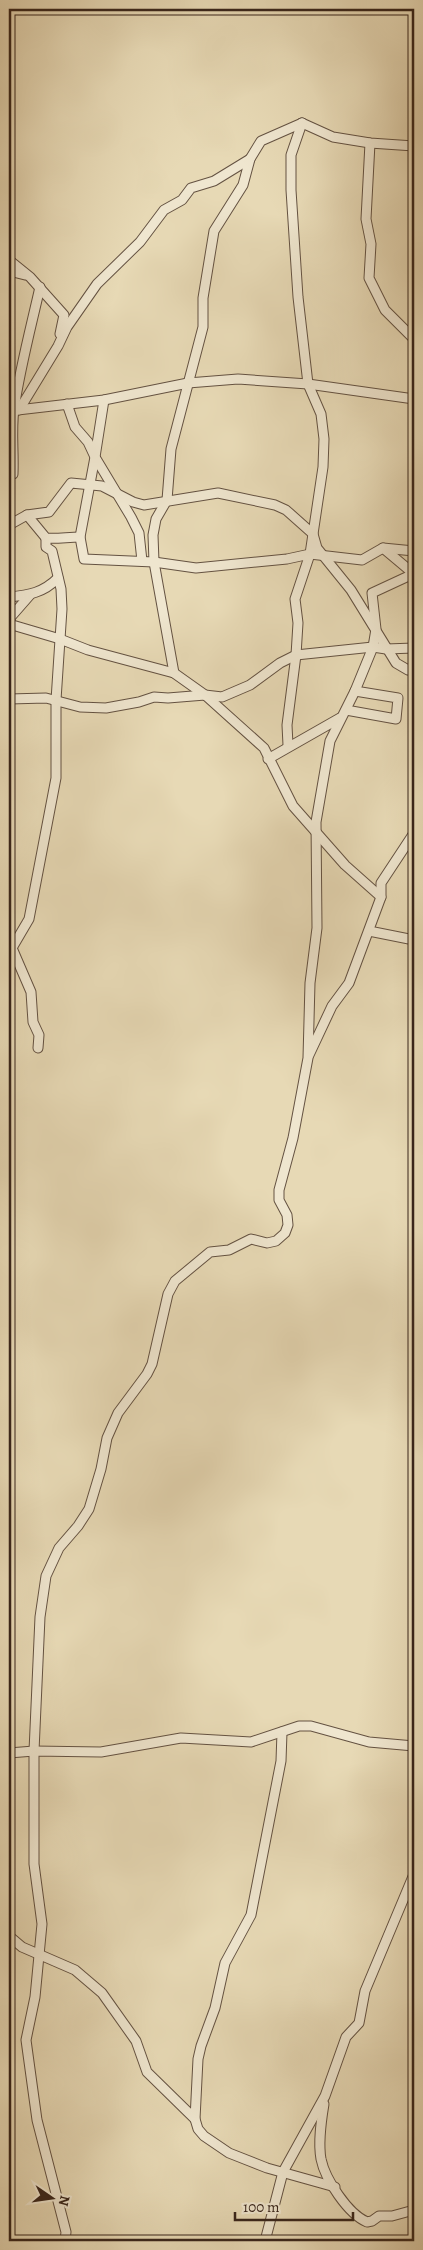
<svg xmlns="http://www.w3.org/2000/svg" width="423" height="2250" viewBox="0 0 423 2250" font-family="Alegreya,serif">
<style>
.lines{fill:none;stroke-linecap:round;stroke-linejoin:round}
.street-casing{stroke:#645242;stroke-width:11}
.street{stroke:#efe6cf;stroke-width:9}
</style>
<rect width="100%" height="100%" fill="#e7d9b5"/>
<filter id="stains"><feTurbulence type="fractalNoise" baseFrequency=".004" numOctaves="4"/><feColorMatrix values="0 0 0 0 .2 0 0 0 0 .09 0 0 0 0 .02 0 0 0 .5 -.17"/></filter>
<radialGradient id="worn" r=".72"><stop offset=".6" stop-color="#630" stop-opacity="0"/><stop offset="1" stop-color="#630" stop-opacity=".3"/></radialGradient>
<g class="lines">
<defs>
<g id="street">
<polyline points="302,123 333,137 370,143 414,146"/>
<polyline points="370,143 366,219 371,244 369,278 385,310 414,339"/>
<polyline points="9,260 30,277 64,315 60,334"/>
<polyline points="9,271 25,275"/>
<polyline points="104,400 95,457 131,517 139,533 142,561"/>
<polyline points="67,404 75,427 88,442 95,457 80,537 84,559 154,562 196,568 287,559 310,554 362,560 383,548 414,551"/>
<polyline points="19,410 58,346 67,327 97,284 140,242 164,210 182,200 191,188 214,181 250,159"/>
<polyline points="9,411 104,400 188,383 238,379 308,384 414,399"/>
<path d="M 9,475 L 13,474 C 14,452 11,431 14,409 C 20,368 31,327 40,287"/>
<path d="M 27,515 L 46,538 C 57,539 68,537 80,537"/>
<polyline points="9,525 27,515 49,512 71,483 102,486 133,502 144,505 218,493 275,505 286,510 313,534 317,548 351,590 396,663 408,670 414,671"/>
<polyline points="383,548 414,574"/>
<path d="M 9,597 C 29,595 43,593 58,578"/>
<polyline points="9,619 30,595"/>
<polyline points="9,624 60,639 88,650 174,673 205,695 264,748 293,806 345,865 381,897"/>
<polyline points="174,673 154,562 153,535 156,519 167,500 171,449 203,327 203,298 214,231 243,185 250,159 261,141 302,123"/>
<polyline points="9,699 46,698 80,707 106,708 139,702 154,697 168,698 205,695 222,697 250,685 280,663 296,655 373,647 386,649 414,648"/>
<polyline points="346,710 396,719 398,698 355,691"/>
<polyline points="288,745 287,725 296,655 298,623 295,599 310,554 323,467 324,439 321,414 308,384 298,297 291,190 291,155 302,123"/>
<polyline points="268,759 340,718"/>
<polyline points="9,930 12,948 31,992 33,1022 39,1035 38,1048"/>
<polyline points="369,931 414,940"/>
<polyline points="12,948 29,919 56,778 56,700 62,609 61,589 52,551 46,547 46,538"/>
<polyline points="309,1055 332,1006 349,983 381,897 381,883 414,833"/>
<polyline points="282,1732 281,1761 251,1915 225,1963 215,2008 201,2046 198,2059 195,2119 198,2129 204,2136 229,2153 267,2168 335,2187"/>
<polyline points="9,1753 34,1751 101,1752 181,1738 251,1742 299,1726 311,1726 369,1742 414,1746"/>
<polyline points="9,1936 22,1947 75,1970 102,1993 136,2041 147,2072 195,2119"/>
<path d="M 324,2104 C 321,2122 318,2142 321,2159 C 325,2179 348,2214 367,2222 L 372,2221 L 379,2216 L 392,2216 L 414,2210"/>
<polyline points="65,2241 66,2232 37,2120 26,2040 35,1997 42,1924 34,1864 34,1751 40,1617 46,1576 59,1548 78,1526 89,1509 101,1469 107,1438 118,1413 147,1374 152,1364 168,1294 175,1281 210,1252 229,1250 251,1239 267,1243 276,1241 285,1233 288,1225 287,1215 279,1200 279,1190 293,1138 308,1058 310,983 317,928 316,822 330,741 355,691 373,647 376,629 372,593 413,574 414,568"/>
<polyline points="265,2241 283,2172 325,2096 346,2037 359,2023 365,1991 414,1874"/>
</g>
</defs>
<use href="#street" class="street-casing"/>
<use href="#street" class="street"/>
</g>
<rect width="423" height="2250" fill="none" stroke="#e7d9b5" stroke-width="30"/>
<rect x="10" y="10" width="403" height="2230" fill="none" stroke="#38251b" stroke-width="2.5"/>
<rect x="15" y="15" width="393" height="2220" fill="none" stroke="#38251b"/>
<g transform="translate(52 2198) rotate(103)" stroke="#efe6cf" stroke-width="4" paint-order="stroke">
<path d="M0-4L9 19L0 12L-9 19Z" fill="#38251b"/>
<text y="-8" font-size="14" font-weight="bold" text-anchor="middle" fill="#38251b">N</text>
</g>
<path d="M235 2212v8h118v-8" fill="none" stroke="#38251b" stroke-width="2.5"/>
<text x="243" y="2212" font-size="15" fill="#38251b" stroke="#efe6cf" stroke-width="4" paint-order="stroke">100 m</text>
<rect width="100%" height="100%" filter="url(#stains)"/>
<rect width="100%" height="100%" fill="url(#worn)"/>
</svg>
